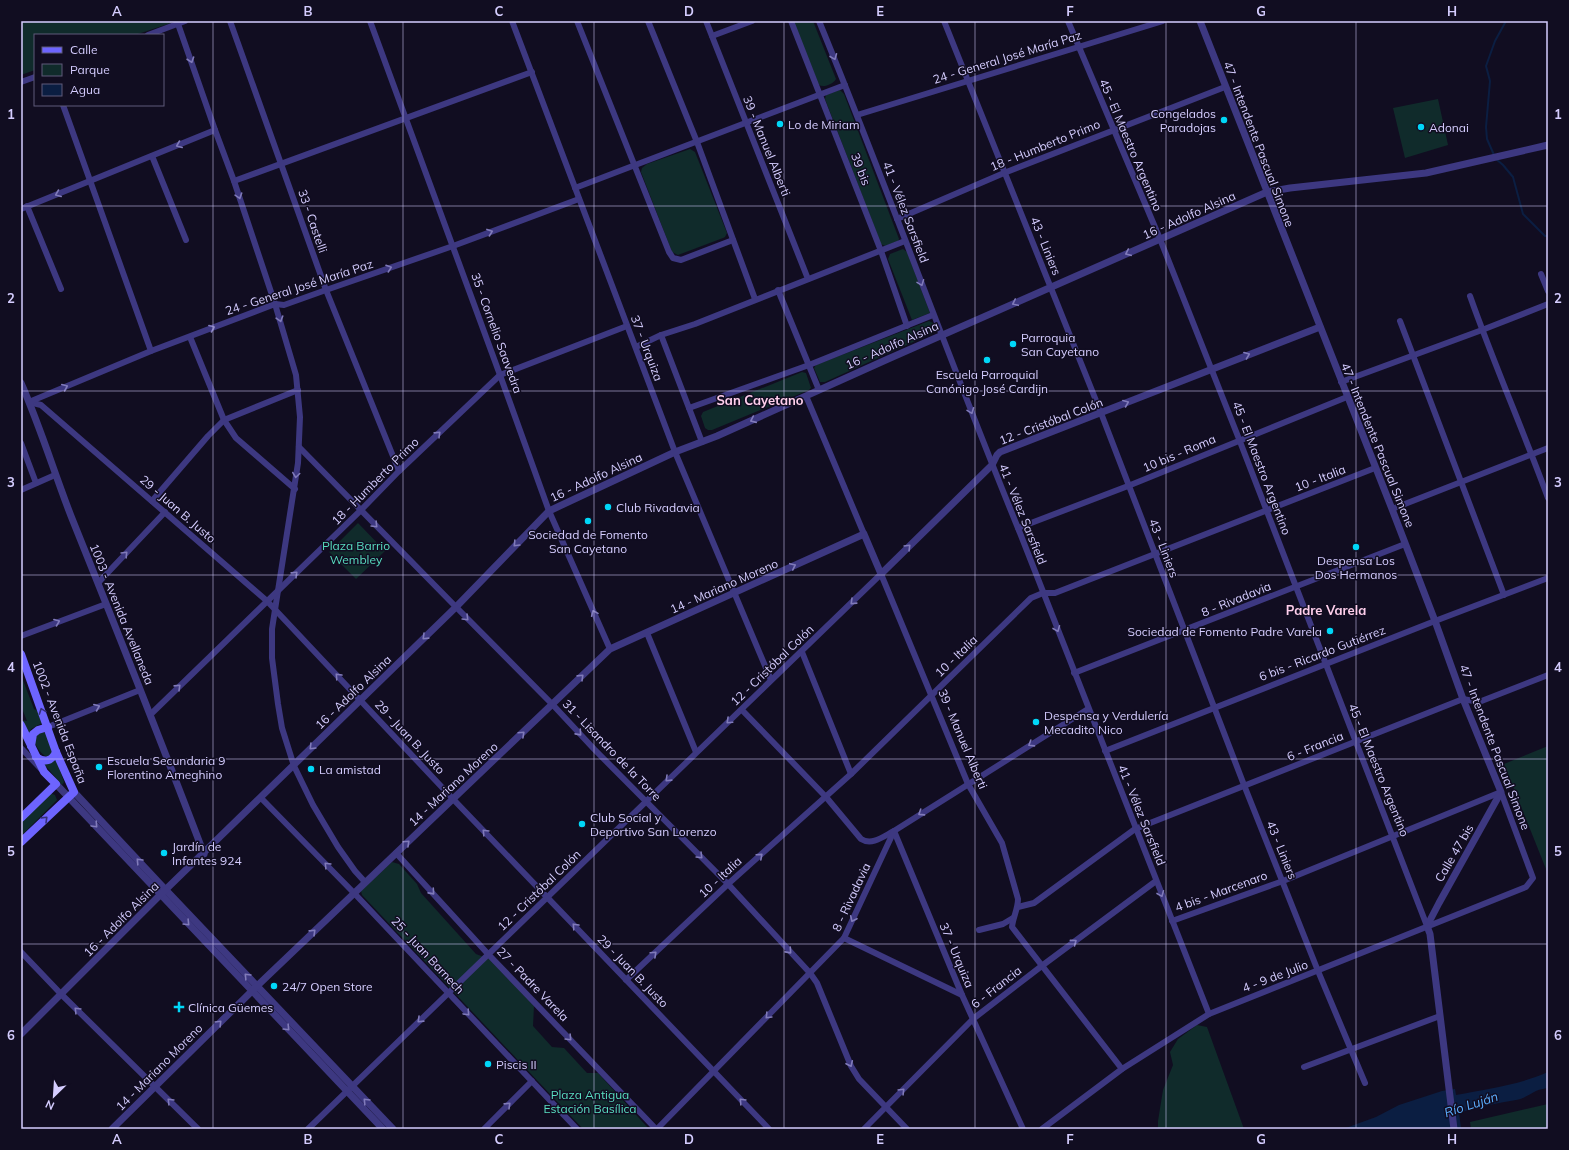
<svg xmlns="http://www.w3.org/2000/svg" width="1569" height="1150" viewBox="0 0 1569 1150" font-family="Mulish,sans-serif">
<style>
.green{fill:#102b2b}
.water{fill:#0b1e42}
.lines{fill:none;stroke-linecap:round;stroke-linejoin:round}
.stream{stroke:#0b1e42;stroke-width:2}
.minor{stroke:#3d3881;stroke-width:6}
.tertiary{stroke:#3d3881;stroke-width:7}
.secondary{stroke:#6d64ff;stroke-width:8}
.oneway{stroke:#817bba}
.oneway2{stroke:#36307a}
.grid{fill:none;stroke:#d5cdff;stroke-width:1;stroke-opacity:0.55}
.poi-dot{fill:#00d7f8;stroke:#110d21;stroke-width:1.5}
.labels{text-anchor:middle;dominant-baseline:central;stroke-width:3;stroke-linejoin:round;paint-order:stroke}
.street-label{font-size:12px;fill:#d5cdff;stroke:#110d21}
.poi-label{font-size:12px;fill:#d5cdff;stroke:#110d21;text-anchor:start}
.park-label{font-size:12px;fill:#59dfc2;stroke:#110d21}
.neighbourhood-label{font-size:13px;font-weight:bold;fill:#ffcfec;stroke:#110d21}
.water-label{font-size:13px;font-style:italic;fill:#5baeff;stroke:#110d21}
.neatline{fill:none;stroke:#d5cdff;stroke-width:1.5}
.grid-label{font-size:13px;text-anchor:middle;font-weight:bold;fill:#d5cdff}
</style>
<rect width="100%" height="100%" fill="#110d21"/>
<g class="green">
<polygon points="21,21 171,21 171,23 135,35 35,35 35,70 21,75"/>
<path d="M 793,21 L 813,21 L 836,79 C 833,84 824,88 819,85 Z"/>
<polygon points="840,90 844,94 899,239 898,241 885,246 881,244 825,99 826,95"/>
<polygon points="1438,99 1448,145 1405,158 1393,108"/>
<polygon points="690,149 695,152 727,233 725,237 723,238 678,255 672,252 641,172 642,168 647,164"/>
<polygon points="903,249 907,252 930,313 912,320 888,259 890,254"/>
<polygon points="929,321 933,323 935,330 933,333 825,382 820,382 814,368 816,365"/>
<polygon points="802,372 806,373 811,388 809,390 712,430 708,430 705,428 701,416 703,412"/>
<polygon points="358,523 385,551 356,579 329,552"/>
<polygon points="21,675 34,709 41,712 44,722 31,729 29,736 22,720 27,721 21,706"/>
<path d="M 41,732 L 46,733 L 54,752 L 48,756 L 45,756 C 39,751 36,747 34,740 L 37,734 Z"/>
<polygon points="1548,746 1548,874 1504,764"/>
<polygon points="56,759 64,782 62,785 44,764"/>
<polygon points="50,793 55,795 57,800 21,836 21,822"/>
<polygon points="392,862 399,864 417,884 421,893 476,954 489,959 534,1006 533,1026 552,1047 564,1048 587,1073 598,1073 649,1129 583,1129 362,895 361,891"/>
<polygon points="1197,1025 1207,1027 1244,1129 1158,1129 1158,1121 1163,1090 1173,1065 1170,1052 1178,1039"/>
<polygon points="1548,1104 1548,1129 1471,1129 1470,1122"/>
</g>
<path class="water" d="M 1548,1072 L 1548,1088 C 1544,1089 1540,1089 1536,1091 C 1530,1094 1523,1099 1516,1100 C 1497,1103 1477,1107 1459,1113 L 1461,1128 L 1456,1129 L 1343,1129 L 1376,1117 L 1399,1105 L 1442,1091 L 1455,1089 L 1456,1095 C 1487,1089 1519,1085 1548,1072 Z"/>
<g class="lines">
<g class="stream">
<polyline points="1494,155 1487,139 1486,127 1490,81 1486,66 1495,41 1506,21"/>
<polyline points="1496,159 1503,165 1513,177 1523,214 1545,236 1548,236"/>
</g>
<g class="minor">
<polyline points="177,21 215,130 234,181 275,304 296,375 300,417 298,463 272,629 272,658 278,704 282,728 294,766 313,805 338,847 355,871 365,882"/>
<polyline points="230,21 326,290 399,471"/>
<polyline points="370,21 500,375 549,511 610,649"/>
<polyline points="512,21 675,452 771,680"/>
<polyline points="577,21 669,252 673,258 681,260 733,240"/>
<polyline points="648,21 697,142 755,299"/>
<polyline points="706,21 808,279"/>
<polyline points="791,21 881,251 907,326"/>
<path d="M 819,21 C 888,189 949,360 1018,528 L 1209,1014"/>
<polyline points="944,21 1101,413 1244,785 1318,971 1365,1083"/>
<polyline points="1068,21 1160,239 1239,439 1427,926"/>
<polyline points="148,35 185,21"/>
<polyline points="712,36 752,21"/>
<polyline points="21,82 35,77"/>
<polyline points="63,105 151,351"/>
<polyline points="857,115 1163,21"/>
<polyline points="152,156 186,240"/>
<polyline points="234,181 532,72"/>
<polyline points="575,188 845,85"/>
<polyline points="27,206 61,289"/>
<polyline points="21,209 215,130"/>
<polyline points="897,219 1004,173 1225,87"/>
<polyline points="1541,274 1548,291"/>
<polyline points="778,290 819,390"/>
<path d="M 1470,296 C 1494,364 1523,430 1548,498"/>
<polyline points="1400,321 1504,595"/>
<polyline points="661,335 702,442"/>
<polyline points="190,337 224,420 236,438 295,489"/>
<polyline points="636,347 661,335 695,324 905,241"/>
<polyline points="1341,382 1482,330 1548,304"/>
<polyline points="806,396 864,534"/>
<polyline points="29,402 41,405 267,601 453,799 769,1129"/>
<polyline points="29,402 151,351 275,304 284,305 326,290 453,246 579,199"/>
<polyline points="689,408 809,365 933,315"/>
<polyline points="21,443 36,483"/>
<polyline points="299,447 456,607 553,705 594,749 728,884 810,973 817,983 851,1066 859,1079 907,1129"/>
<polyline points="21,490 55,475"/>
<polyline points="152,501 208,436 224,420 298,390"/>
<polyline points="1392,509 1548,448"/>
<polyline points="1018,528 1128,486 1347,397"/>
<polyline points="98,583 165,512"/>
<polyline points="647,633 696,752"/>
<polyline points="21,636 106,604"/>
<polyline points="802,652 851,774"/>
<polyline points="1074,673 1405,544"/>
<path d="M 742,710 L 826,797 L 861,839 C 872,846 884,836 894,831 L 962,995 L 1023,1129"/>
<polyline points="151,714 361,510 399,471 500,375 627,326"/>
<polyline points="48,727 140,690"/>
<polyline points="21,748 41,769"/>
<polyline points="1105,751 1435,621 1548,578"/>
<polyline points="261,798 354,893 577,1129"/>
<polyline points="396,853 488,954 656,1129"/>
<polyline points="1018,907 1034,903 1135,829 1463,699 1479,702 1548,675"/>
<polyline points="979,930 1003,924 1013,918"/>
<polyline points="844,938 962,995"/>
<polyline points="21,952 61,994 198,1129"/>
<polyline points="626,980 728,884 851,774 1031,598 1043,593 1055,593 1375,468"/>
<polyline points="1304,1067 1440,1016"/>
<path d="M 308,1129 L 881,574 L 968,784 L 1002,843 L 1018,899 C 1018,909 1013,917 1012,927 L 1122,1069"/>
<polyline points="484,1129 532,1081"/>
<polyline points="657,1129 844,938 894,831 1088,709"/>
<polyline points="864,1129 973,1019 1043,965 1156,881"/>
<polyline points="1042,1129 1122,1069 1209,1014 1526,887 1533,878 1501,792 1283,881 1172,921"/>
</g>
<g class="tertiary">
<polyline points="1200,21 1392,509 1435,621 1463,699 1501,792 1439,903 1427,926 1430,934 1454,1129"/>
<path d="M 21,383 C 40,426 54,472 71,516 C 116,628 161,741 204,854"/>
<polyline points="56,784 383,1129"/>
<polyline points="74,792 161,885 393,1129"/>
<polyline points="21,1034 157,898 456,607 549,511 675,452 717,436 888,359 1267,192 1290,188 1426,173 1548,145"/>
<polyline points="112,1129 257,986 610,649 864,534 881,574 992,465 997,455 1000,452 1320,327"/>
</g>
<g class="secondary">
<polyline points="21,654 56,752 74,792 21,842"/>
<polyline points="21,725 44,772 56,784 21,818"/>
<polyline points="31,746 33,734 38,730 48,727"/>
<path d="M 36,757 C 45,763 52,761 56,752"/>
</g>
</g>
<defs><path id="oneway-chevron" d="M-2-3.5L2.5 0L-2 3.5" fill="none" stroke-width="1.6" stroke-linecap="round" stroke-linejoin="round"/></defs>
<g class="oneway">
<use href="#oneway-chevron" transform="translate(834 57) rotate(68)"/>
<use href="#oneway-chevron" transform="translate(191 60) rotate(71)"/>
<use href="#oneway-chevron" transform="translate(179 145) rotate(158)"/>
<use href="#oneway-chevron" transform="translate(58 194) rotate(158)"/>
<use href="#oneway-chevron" transform="translate(239 196) rotate(72)"/>
<use href="#oneway-chevron" transform="translate(490 232) rotate(-20)"/>
<use href="#oneway-chevron" transform="translate(1128 253) rotate(156)"/>
<use href="#oneway-chevron" transform="translate(389 268) rotate(-19)"/>
<use href="#oneway-chevron" transform="translate(921 283) rotate(69)"/>
<use href="#oneway-chevron" transform="translate(1015 303) rotate(155)"/>
<use href="#oneway-chevron" transform="translate(280 319) rotate(73)"/>
<use href="#oneway-chevron" transform="translate(212 328) rotate(-21)"/>
<use href="#oneway-chevron" transform="translate(1247 355) rotate(-21)"/>
<use href="#oneway-chevron" transform="translate(65 387) rotate(-23)"/>
<use href="#oneway-chevron" transform="translate(1126 403) rotate(-22)"/>
<use href="#oneway-chevron" transform="translate(971 411) rotate(69)"/>
<use href="#oneway-chevron" transform="translate(753 420) rotate(156)"/>
<use href="#oneway-chevron" transform="translate(438 434) rotate(-44)"/>
<use href="#oneway-chevron" transform="translate(296 475) rotate(98)"/>
<use href="#oneway-chevron" transform="translate(375 525) rotate(46)"/>
<use href="#oneway-chevron" transform="translate(516 544) rotate(134)"/>
<use href="#oneway-chevron" transform="translate(908 547) rotate(-45)"/>
<use href="#oneway-chevron" transform="translate(125 554) rotate(-46)"/>
<use href="#oneway-chevron" transform="translate(793 566) rotate(-25)"/>
<use href="#oneway-chevron" transform="translate(295 574) rotate(-44)"/>
<use href="#oneway-chevron" transform="translate(853 602) rotate(136)"/>
<use href="#oneway-chevron" transform="translate(594 613) rotate(-114)"/>
<use href="#oneway-chevron" transform="translate(466 618) rotate(45)"/>
<use href="#oneway-chevron" transform="translate(57 622) rotate(-21)"/>
<use href="#oneway-chevron" transform="translate(1057 629) rotate(68)"/>
<use href="#oneway-chevron" transform="translate(425 637) rotate(136)"/>
<use href="#oneway-chevron" transform="translate(338 676) rotate(-133)"/>
<use href="#oneway-chevron" transform="translate(581 677) rotate(-44)"/>
<use href="#oneway-chevron" transform="translate(178 687) rotate(-44)"/>
<use href="#oneway-chevron" transform="translate(97 707) rotate(-22)"/>
<use href="#oneway-chevron" transform="translate(729 721) rotate(137)"/>
<use href="#oneway-chevron" transform="translate(579 733) rotate(48)"/>
<use href="#oneway-chevron" transform="translate(522 734) rotate(-43)"/>
<use href="#oneway-chevron" transform="translate(1031 744) rotate(148)"/>
<use href="#oneway-chevron" transform="translate(312 747) rotate(135)"/>
<use href="#oneway-chevron" transform="translate(668 779) rotate(136)"/>
<use href="#oneway-chevron" transform="translate(921 813) rotate(147)"/>
<use href="#oneway-chevron" transform="translate(95 825) rotate(47)"/>
<use href="#oneway-chevron" transform="translate(485 832) rotate(-134)"/>
<use href="#oneway-chevron" transform="translate(407 843) rotate(-43)"/>
<use href="#oneway-chevron" transform="translate(700 856) rotate(45)"/>
<use href="#oneway-chevron" transform="translate(760 856) rotate(-42)"/>
<use href="#oneway-chevron" transform="translate(139 861) rotate(-133)"/>
<use href="#oneway-chevron" transform="translate(327 865) rotate(-135)"/>
<use href="#oneway-chevron" transform="translate(432 892) rotate(48)"/>
<use href="#oneway-chevron" transform="translate(1161 894) rotate(68)"/>
<use href="#oneway-chevron" transform="translate(853 919) rotate(115)"/>
<use href="#oneway-chevron" transform="translate(187 923) rotate(46)"/>
<use href="#oneway-chevron" transform="translate(575 926) rotate(-133)"/>
<use href="#oneway-chevron" transform="translate(313 932) rotate(-44)"/>
<use href="#oneway-chevron" transform="translate(1074 942) rotate(-37)"/>
<use href="#oneway-chevron" transform="translate(789 951) rotate(48)"/>
<use href="#oneway-chevron" transform="translate(654 954) rotate(-43)"/>
<use href="#oneway-chevron" transform="translate(247 976) rotate(-134)"/>
<use href="#oneway-chevron" transform="translate(77 1010) rotate(-135)"/>
<use href="#oneway-chevron" transform="translate(467 1013) rotate(47)"/>
<use href="#oneway-chevron" transform="translate(768 1016) rotate(134)"/>
<use href="#oneway-chevron" transform="translate(420 1020) rotate(136)"/>
<use href="#oneway-chevron" transform="translate(219 1023) rotate(-45)"/>
<use href="#oneway-chevron" transform="translate(287 1028) rotate(46)"/>
<use href="#oneway-chevron" transform="translate(569 1038) rotate(46)"/>
<use href="#oneway-chevron" transform="translate(850 1064) rotate(65)"/>
<use href="#oneway-chevron" transform="translate(902 1091) rotate(-45)"/>
<use href="#oneway-chevron" transform="translate(170 1101) rotate(-135)"/>
<use href="#oneway-chevron" transform="translate(366 1101) rotate(-134)"/>
<use href="#oneway-chevron" transform="translate(742 1101) rotate(-134)"/>
<use href="#oneway-chevron" transform="translate(508 1105) rotate(-44)"/>
</g>
<g class="oneway2">
<use href="#oneway-chevron" transform="translate(42 711) rotate(-110)"/>
<use href="#oneway-chevron" transform="translate(45 819) rotate(-44)"/>
</g>
<path class="grid" d="M 213,21 L 213,1129M 403,21 L 403,1129M 594,21 L 594,1129M 784,21 L 784,1129M 975,21 L 975,1129M 1166,21 L 1166,1129M 1356,21 L 1356,1129M 21,206 L 1548,206M 21,391 L 1548,391M 21,575 L 1548,575M 21,759 L 1548,759M 21,944 L 1548,944"/>
<g class="poi-dot">
<circle cx="1224" cy="120" r="4"/>
<circle cx="780" cy="124" r="4"/>
<circle cx="1421" cy="127" r="4"/>
<circle cx="1013" cy="344" r="4"/>
<circle cx="987" cy="360" r="4"/>
<circle cx="608" cy="507" r="4"/>
<circle cx="588" cy="521" r="4"/>
<circle cx="1356" cy="547" r="4"/>
<circle cx="1330" cy="631" r="4"/>
<circle cx="1036" cy="722" r="4"/>
<circle cx="99" cy="767" r="4"/>
<circle cx="311" cy="769" r="4"/>
<circle cx="582" cy="824" r="4"/>
<circle cx="164" cy="853" r="4"/>
<circle cx="274" cy="986" r="4"/>
<path d="M177 1001h4v4h4v4h-4v4h-4v-4h-4v-4h4z"/>
<circle cx="488" cy="1064" r="4"/>
</g>
<g class="labels">
<g class="street-label">
<text transform="translate(1007 57) rotate(-17)">24 - General José María Paz</text>
<text transform="translate(1259 144) rotate(69)">47 - Intendente Pascual Simone</text>
<text transform="translate(1045 145) rotate(-22)">18 - Humberto Primo</text>
<text transform="translate(1131 145) rotate(67)">45 - El Maestro Argentino</text>
<text transform="translate(767 146) rotate(68)">39 - Manuel Alberti</text>
<text transform="translate(861 169) rotate(69)">39 bis</text>
<text transform="translate(906 212) rotate(69)">41 - Vélez Sarsfield</text>
<text transform="translate(1189 215) rotate(-24)">16 - Adolfo Alsina</text>
<text transform="translate(313 221) rotate(71)">33 - Castelli</text>
<text transform="translate(1046 246) rotate(68)">43 - Liniers</text>
<text transform="translate(299 287) rotate(-18)">24 - General José María Paz</text>
<text transform="translate(497 333) rotate(70)">35 - Cornelio Saavedra</text>
<text transform="translate(892 345) rotate(-24)">16 - Adolfo Alsina</text>
<text transform="translate(647 348) rotate(69)">37 - Urquiza</text>
<text transform="translate(1051 421) rotate(-21)">12 - Cristóbal Colón</text>
<text transform="translate(1378 445) rotate(68)">47 - Intendente Pascual Simone</text>
<text transform="translate(1179 453) rotate(-23)">10 bis - Roma</text>
<text transform="translate(1262 468) rotate(69)">45 - El Maestro Argentino</text>
<text transform="translate(596 477) rotate(-25)">16 - Adolfo Alsina</text>
<text transform="translate(1320 478) rotate(-21)">10 - Italia</text>
<text transform="translate(375 481) rotate(-45)">18 - Humberto Primo</text>
<text transform="translate(178 509) rotate(41)">29 - Juan B. Justo</text>
<text transform="translate(1023 514) rotate(68)">41 - Vélez Sarsfield</text>
<text transform="translate(1164 548) rotate(69)">43 - Liniers</text>
<text transform="translate(724 586) rotate(-24)">14 - Mariano Moreno</text>
<text transform="translate(1236 599) rotate(-22)">8 - Rivadavia</text>
<text transform="translate(122 614) rotate(68)">1003 - Avenida Avellaneda</text>
<text transform="translate(1322 653) rotate(-21)">6 bis - Ricardo Gutiérrez</text>
<text transform="translate(956 656) rotate(-44)">10 - Italia</text>
<text transform="translate(772 665) rotate(-44)">12 - Cristóbal Colón</text>
<text transform="translate(353 692) rotate(-44)">16 - Adolfo Alsina</text>
<text transform="translate(60 722) rotate(69)">1002 - Avenida España</text>
<text transform="translate(410 737) rotate(47)">29 - Juan B. Justo</text>
<text transform="translate(963 739) rotate(67)">39 - Manuel Alberti</text>
<text transform="translate(1315 746) rotate(-22)">6 - Francia</text>
<text transform="translate(1495 747) rotate(69)">47 - Intendente Pascual Simone</text>
<text transform="translate(612 750) rotate(46)">31 - Lisandro de la Torre</text>
<text transform="translate(1379 770) rotate(68)">45 - El Maestro Argentino</text>
<text transform="translate(453 784) rotate(-43)">14 - Mariano Moreno</text>
<text transform="translate(1142 815) rotate(68)">41 - Vélez Sarsfield</text>
<text transform="translate(1282 850) rotate(68)">43 - Liniers</text>
<text transform="translate(1454 853) rotate(-60)">Calle 47 bis</text>
<text transform="translate(720 877) rotate(-43)">10 - Italia</text>
<text transform="translate(539 890) rotate(-44)">12 - Cristóbal Colón</text>
<text transform="translate(1221 891) rotate(-20)">4 bis - Marcenaro</text>
<text transform="translate(851 897) rotate(-65)">8 - Rivadavia</text>
<text transform="translate(121 919) rotate(-45)">16 - Adolfo Alsina</text>
<text transform="translate(428 955) rotate(47)">25 - Juan Barnech</text>
<text transform="translate(957 955) rotate(67)">37 - Urquiza</text>
<text transform="translate(633 971) rotate(46)">29 - Juan B. Justo</text>
<text transform="translate(1275 976) rotate(-21)">4 - 9 de Julio</text>
<text transform="translate(533 984) rotate(46)">27 - Padre Varela</text>
<text transform="translate(996 987) rotate(-38)">6 - Francia</text>
<text transform="translate(159 1067) rotate(-45)">14 - Mariano Moreno</text>
</g>
<g class="poi-label">
<text x="1216" y="113" text-anchor="end">Congelados<tspan x="1216" dy="14">Paradojas</tspan></text>
<text x="788" y="124">Lo de Miriam</text>
<text x="1429" y="127">Adonai</text>
<text x="1021" y="337">Parroquia<tspan x="1021" dy="14">San Cayetano</tspan></text>
<text x="987" y="374" text-anchor="middle">Escuela Parroquial<tspan x="987" dy="14">Canónigo José Cardijn</tspan></text>
<text x="616" y="507">Club Rivadavia</text>
<text x="588" y="534" text-anchor="middle">Sociedad de Fomento<tspan x="588" dy="14">San Cayetano</tspan></text>
<text x="1356" y="560" text-anchor="middle">Despensa Los<tspan x="1356" dy="14">Dos Hermanos</tspan></text>
<text x="1322" y="631" text-anchor="end">Sociedad de Fomento Padre Varela</text>
<text x="1044" y="715">Despensa y Verdulería<tspan x="1044" dy="14">Mecadito Nico</tspan></text>
<text x="107" y="760">Escuela Secundaria 9<tspan x="107" dy="14">Florentino Ameghino</tspan></text>
<text x="319" y="769">La amistad</text>
<text x="590" y="817">Club Social y<tspan x="590" dy="14">Deportivo San Lorenzo</tspan></text>
<text x="172" y="846">Jardín de<tspan x="172" dy="14">Infantes 924</tspan></text>
<text x="282" y="986">24/7 Open Store</text>
<text x="188" y="1007">Clínica Güemes</text>
<text x="496" y="1064">Piscis II</text>
</g>
<g class="park-label">
<text x="356" y="545">Plaza Barrio<tspan x="356" dy="14">Wembley</tspan></text>
<text x="590" y="1094">Plaza Antigua<tspan x="590" dy="14">Estación Basílica</tspan></text>
</g>
<g class="neighbourhood-label">
<text x="760" y="400">San Cayetano</text>
<text x="1326" y="610">Padre Varela</text>
</g>
<g class="water-label">
<text transform="translate(1471 1104) rotate(-18)">Río Luján</text>
</g>
</g>
<rect width="1569" height="1150" fill="none" stroke="#110d21" stroke-width="44"/>
<rect x="34" y="34" width="130" height="72" fill="#110d21" stroke="#5f5a7a"/>
<rect x="42" y="47" width="20" height="6" fill="#6d64ff" stroke="#5f5a7a"/>
<text x="70" y="54" font-size="12" fill="#d5cdff">Calle</text>
<rect x="42" y="64" width="20" height="12" fill="#102b2b" stroke="#5f5a7a"/>
<text x="70" y="74" font-size="12" fill="#d5cdff">Parque</text>
<rect x="42" y="84" width="20" height="12" fill="#0b1e42" stroke="#5f5a7a"/>
<text x="70" y="94" font-size="12" fill="#d5cdff">Agua</text>
<g transform="translate(54 1096) rotate(205)" stroke="#110d21" stroke-width="3" paint-order="stroke">
<path d="M0-3L7 15L0 10L-7 15Z" fill="#d5cdff"/>
<text y="-6" font-size="11" font-weight="bold" text-anchor="middle" fill="#d5cdff">N</text>
</g>
<rect x="22" y="22" width="1525" height="1106" class="neatline"/>
<g class="grid-label">
<text x="117" y="16">A</text>
<text x="308" y="16">B</text>
<text x="499" y="16">C</text>
<text x="689" y="16">D</text>
<text x="880" y="16">E</text>
<text x="1070" y="16">F</text>
<text x="1261" y="16">G</text>
<text x="1452" y="16">H</text>
<text x="11" y="119">1</text>
<text x="1558" y="119">1</text>
<text x="11" y="303">2</text>
<text x="1558" y="303">2</text>
<text x="11" y="487">3</text>
<text x="1558" y="487">3</text>
<text x="11" y="672">4</text>
<text x="1558" y="672">4</text>
<text x="11" y="856">5</text>
<text x="1558" y="856">5</text>
<text x="11" y="1040">6</text>
<text x="1558" y="1040">6</text>
<text x="117" y="1144">A</text>
<text x="308" y="1144">B</text>
<text x="499" y="1144">C</text>
<text x="689" y="1144">D</text>
<text x="880" y="1144">E</text>
<text x="1070" y="1144">F</text>
<text x="1261" y="1144">G</text>
<text x="1452" y="1144">H</text>
</g>
</svg>
